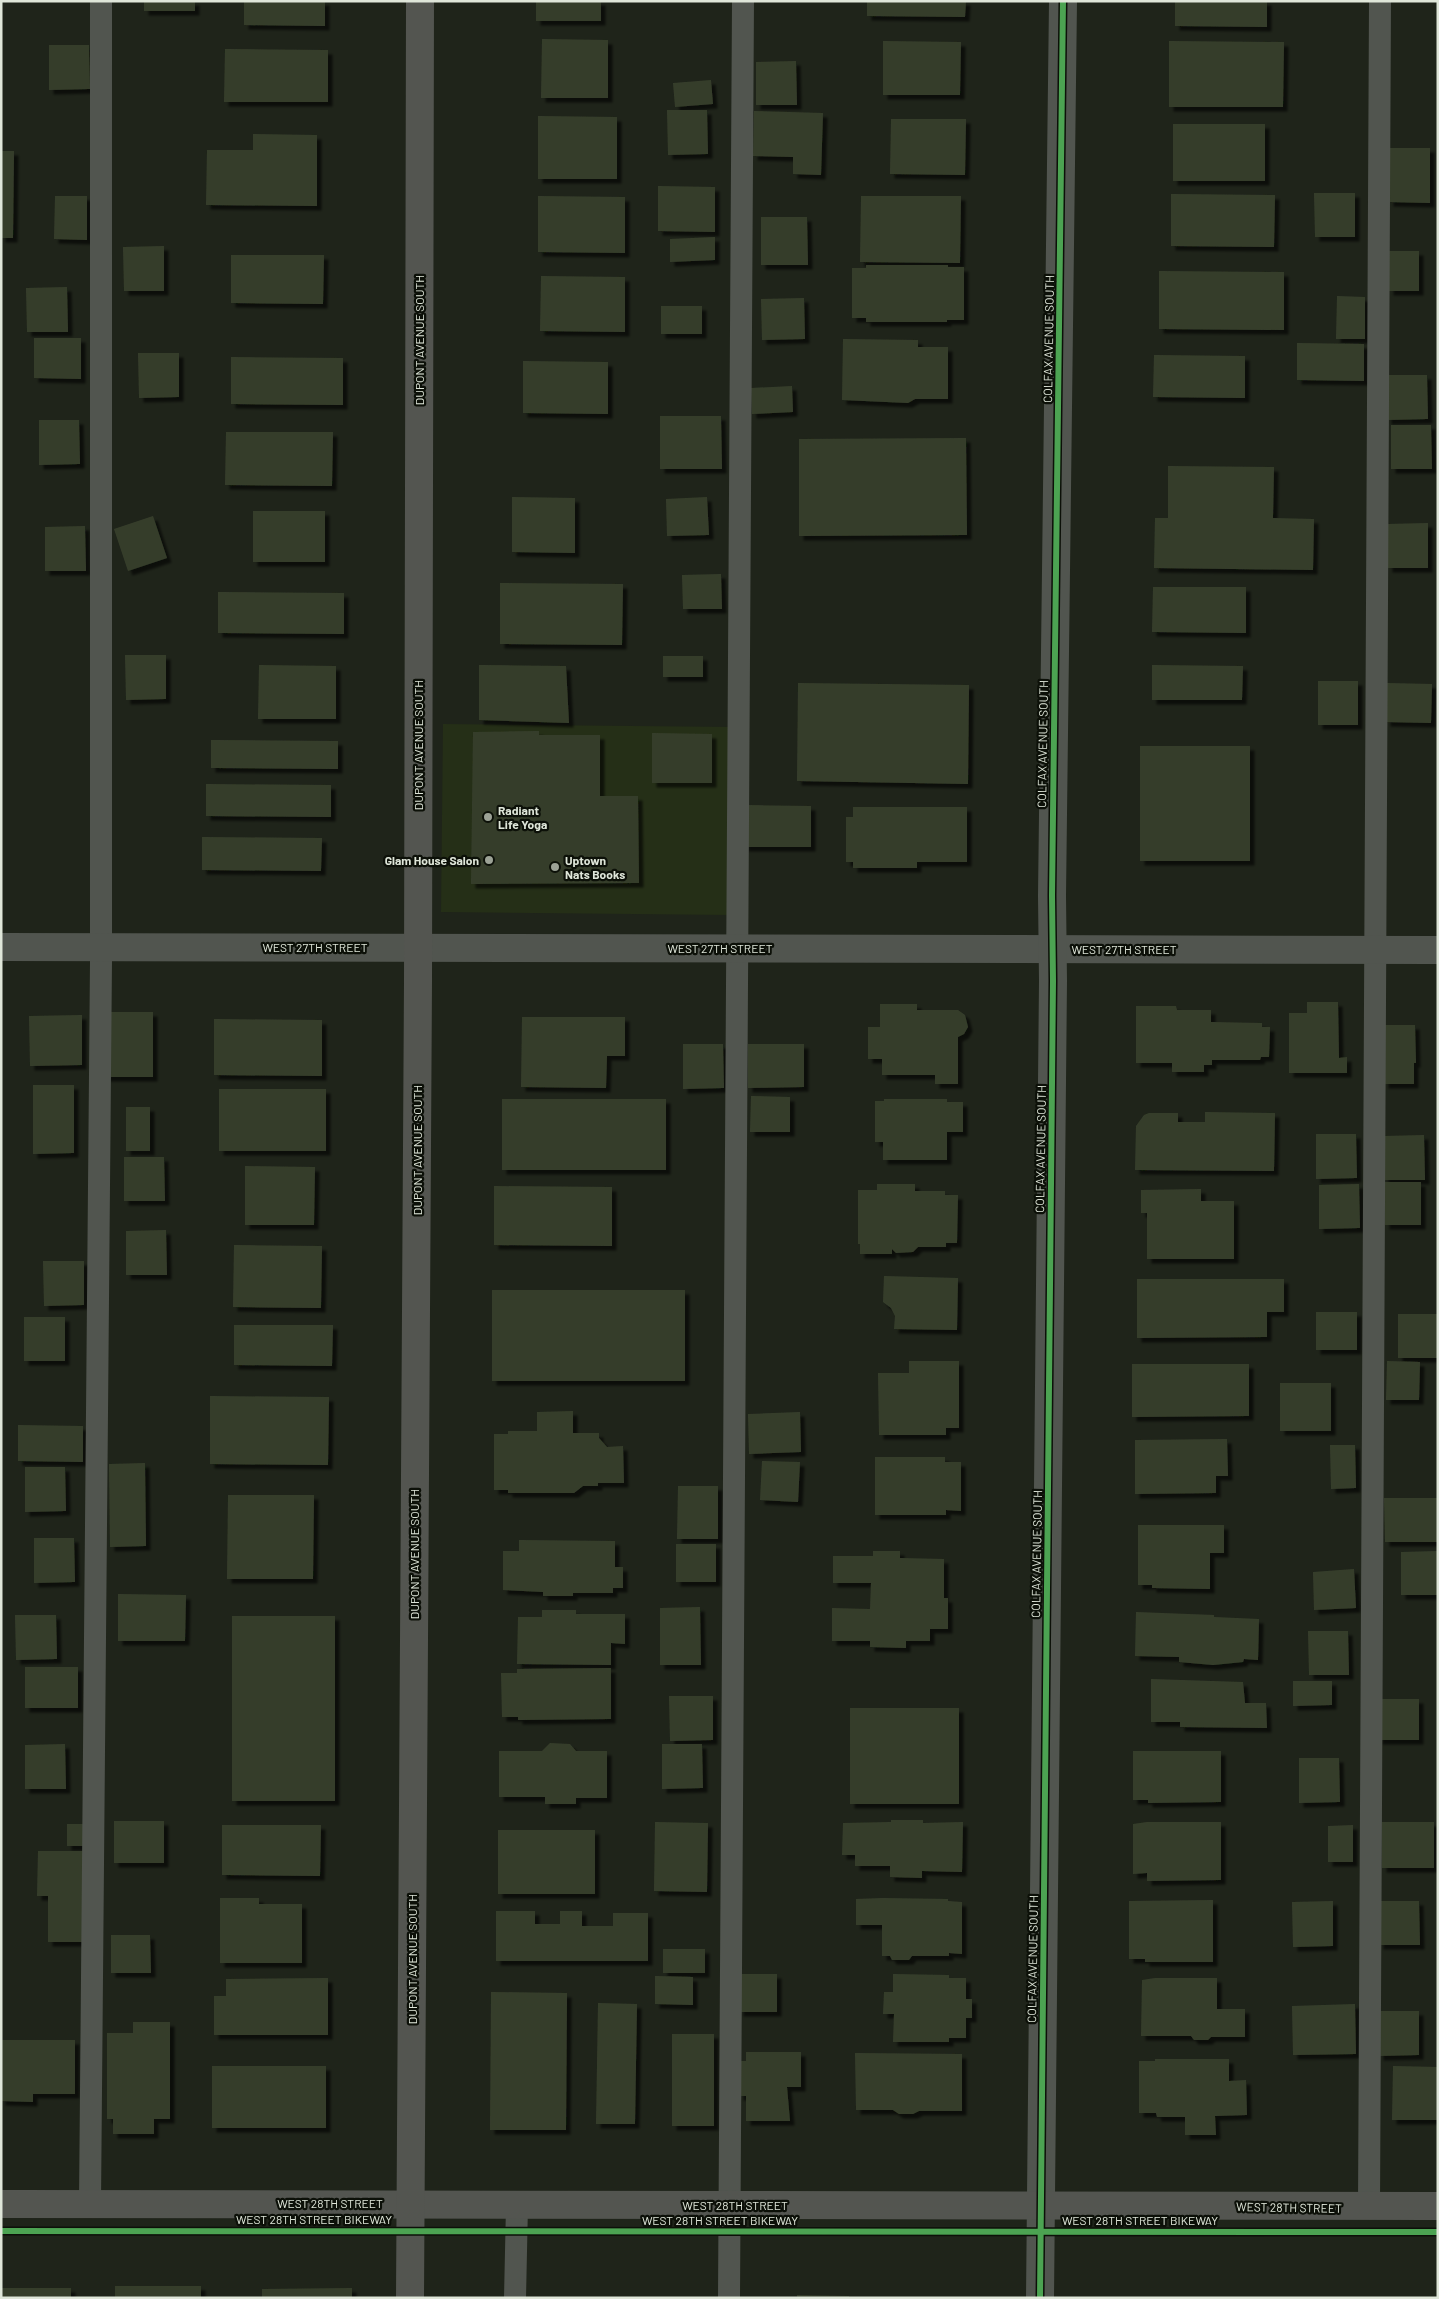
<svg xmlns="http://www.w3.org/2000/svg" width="1439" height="2299" viewBox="0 0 1439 2299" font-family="Barlow,sans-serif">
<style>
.built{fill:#252f17}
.building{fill:#363e2b;filter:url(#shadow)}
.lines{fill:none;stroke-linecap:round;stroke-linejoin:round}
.lane{stroke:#51554f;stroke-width:22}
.street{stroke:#51554f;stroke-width:28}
.secondary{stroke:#535550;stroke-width:28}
.cycleway-casing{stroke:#0c1008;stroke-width:9}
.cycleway{stroke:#4ca352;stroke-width:6}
.poi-dot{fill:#9ca296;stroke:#0c1008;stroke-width:2}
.labels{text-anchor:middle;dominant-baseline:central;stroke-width:4.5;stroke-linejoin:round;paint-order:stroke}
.street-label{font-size:12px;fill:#dfe6d9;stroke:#0c1008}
.poi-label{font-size:12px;font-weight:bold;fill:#dfe6d9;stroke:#0c1008;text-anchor:start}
</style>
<defs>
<filter id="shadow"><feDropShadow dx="4.5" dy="4.5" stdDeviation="1" flood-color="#0009"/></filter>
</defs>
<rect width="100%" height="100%" fill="#1f241a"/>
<polygon class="built" points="443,724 733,727 731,915 441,912"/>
<g class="building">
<rect x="144" y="1" width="51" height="10"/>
<polygon points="244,1 325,1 325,26 244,25"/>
<rect x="536" y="1" width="65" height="20"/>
<polygon points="867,1 966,1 965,17 867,16"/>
<polygon points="1175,1 1267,1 1267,27 1175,26"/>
<polygon points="542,39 608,40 608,98 541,98"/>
<polygon points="883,41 961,42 960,95 883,95"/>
<polygon points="1169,41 1284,42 1283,107 1169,107"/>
<polygon points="49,45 89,45 90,89 49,90"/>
<polygon points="225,49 328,50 328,102 224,102"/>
<polygon points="796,61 797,105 756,105 756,62"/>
<polygon points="711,80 713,104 675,107 673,83"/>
<polygon points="667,110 707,110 708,154 668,155"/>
<polygon points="754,111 823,113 821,175 793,174 793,157 753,156"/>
<polygon points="538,116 617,117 617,179 538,179"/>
<polygon points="891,119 966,119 965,175 890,174"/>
<rect x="1173" y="124" width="92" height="57"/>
<polygon points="253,134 317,135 317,206 206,205 207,150 253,150"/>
<polygon points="1389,148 1430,148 1430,203 1389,202"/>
<polygon points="1,151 14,151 13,238 1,238"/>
<polygon points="658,186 715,187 715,232 658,231"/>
<polygon points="1314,193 1355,193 1355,237 1315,237"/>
<polygon points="1171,194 1275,195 1274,247 1171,246"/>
<polygon points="55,196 87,196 87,240 54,239"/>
<polygon points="538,196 625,197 625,253 538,252"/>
<polygon points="861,196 961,196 960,263 860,262"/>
<polygon points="761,217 807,217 808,265 761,265"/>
<polygon points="715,237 715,260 670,262 670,239"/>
<polygon points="164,246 164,291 124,291 123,247"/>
<rect x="1389" y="251" width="30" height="40"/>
<polygon points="231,255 324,255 323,304 231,303"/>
<polygon points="866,265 948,265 948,267 964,267 964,320 947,320 947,322 866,322 866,318 852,318 852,268 866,268"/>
<polygon points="1159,271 1284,272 1284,330 1159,329"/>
<polygon points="541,276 625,277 625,332 540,331"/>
<polygon points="67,287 68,332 27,332 26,288"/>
<polygon points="1337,296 1365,297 1365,339 1336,339"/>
<polygon points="804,298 805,339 762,340 761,299"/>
<rect x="661" y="306" width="41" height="28"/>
<polygon points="34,338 81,338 81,379 34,378"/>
<polygon points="843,339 918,340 918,347 948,347 948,399 915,399 908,403 842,400"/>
<polygon points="1297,343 1364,344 1364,381 1297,380"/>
<polygon points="138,353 179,353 179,397 139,398"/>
<polygon points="1154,355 1245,356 1245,398 1153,397"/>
<polygon points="231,357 343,358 343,405 231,404"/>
<polygon points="523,361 608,362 608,414 523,413"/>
<polygon points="1387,375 1427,375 1428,419 1387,420"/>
<polygon points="792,386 793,412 752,414 751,388"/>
<polygon points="660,416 721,416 722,469 660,469"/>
<polygon points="39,420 79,420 80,464 39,465"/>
<polygon points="1391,425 1431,425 1432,469 1391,469"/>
<polygon points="226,432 333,432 332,486 225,485"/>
<polygon points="966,438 967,535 799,536 799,439"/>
<polygon points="1168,466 1274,467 1273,518 1314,519 1313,570 1154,568 1155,518 1168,518"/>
<polygon points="512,497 575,498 575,553 512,552"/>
<polygon points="707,497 709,535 667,536 666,499"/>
<rect x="253" y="511" width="72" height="51"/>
<polygon points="153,516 167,558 128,571 114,529"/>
<polygon points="1428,523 1428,568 1388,568 1387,524"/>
<polygon points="85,526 86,571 45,571 45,527"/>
<polygon points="721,574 722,609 683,609 682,575"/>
<polygon points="500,583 623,584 622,645 500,644"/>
<polygon points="1153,587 1246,587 1246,633 1152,632"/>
<polygon points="218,592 344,593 344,634 218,633"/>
<polygon points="125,655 166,655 166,699 126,700"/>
<rect x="663" y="656" width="40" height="21"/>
<polygon points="259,665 336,666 336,719 258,719"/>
<polygon points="479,665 566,666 569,723 479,720"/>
<polygon points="1152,665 1243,666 1242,700 1152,700"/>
<rect x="1318" y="681" width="40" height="44"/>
<polygon points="798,683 969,685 968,784 797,781"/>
<polygon points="1387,683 1432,684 1431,723 1386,722"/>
<polygon points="539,731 539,735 600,735 600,796 638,796 639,883 471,884 473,732"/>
<polygon points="652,733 712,734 712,783 652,783"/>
<polygon points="211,740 338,741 338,769 211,768"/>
<rect x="1140" y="746" width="110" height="115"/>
<polygon points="206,784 331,785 331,817 206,816"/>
<polygon points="744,805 811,806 811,847 744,847"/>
<polygon points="853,807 967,807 967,862 917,862 917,868 853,868 853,862 846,862 846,817 853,817"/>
<polygon points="202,837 322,838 321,871 202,870"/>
<polygon points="1307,1002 1338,1002 1339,1058 1347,1057 1347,1073 1289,1073 1289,1013 1307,1013"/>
<polygon points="880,1004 917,1004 917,1010 958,1010 965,1015 968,1027 964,1034 958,1037 958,1084 935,1084 935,1075 882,1075 882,1059 868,1059 868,1027 880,1027"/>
<polygon points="1136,1006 1176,1006 1177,1010 1211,1010 1211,1022 1262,1023 1262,1027 1270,1027 1269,1057 1261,1057 1260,1060 1212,1060 1212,1065 1204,1065 1204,1072 1172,1072 1172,1063 1136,1063"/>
<polygon points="106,1012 153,1012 153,1077 105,1077"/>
<polygon points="82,1015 82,1065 30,1066 29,1016"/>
<polygon points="522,1017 625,1017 625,1056 607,1056 606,1088 521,1087"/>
<polygon points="214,1019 322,1020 322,1076 214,1075"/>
<polygon points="1383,1025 1415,1025 1416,1063 1414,1063 1414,1084 1384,1084"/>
<polygon points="683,1044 723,1044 724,1088 683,1089"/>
<polygon points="748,1044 804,1044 804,1087 748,1088"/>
<polygon points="33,1085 74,1085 74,1153 33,1154"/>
<rect x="219" y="1089" width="107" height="62"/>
<polygon points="751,1096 790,1097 790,1132 750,1132"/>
<rect x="502" y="1099" width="164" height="71"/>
<polygon points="884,1099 947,1099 947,1102 963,1102 963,1132 947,1132 947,1160 883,1160 883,1142 875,1142 875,1101 884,1101"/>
<rect x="126" y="1107" width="24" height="44"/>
<polygon points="1205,1112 1275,1113 1274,1171 1135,1170 1136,1126 1144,1115 1149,1113 1178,1113 1178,1122 1205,1122"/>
<polygon points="1316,1134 1356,1134 1357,1178 1316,1179"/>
<polygon points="1424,1135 1425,1180 1384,1180 1384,1136"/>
<polygon points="124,1157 164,1157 165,1201 124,1201"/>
<polygon points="245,1166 315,1167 314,1225 245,1225"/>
<rect x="1385" y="1182" width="36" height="43"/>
<polygon points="877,1184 915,1184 915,1191 945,1191 945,1195 958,1195 957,1243 946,1243 946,1247 918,1247 913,1252 896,1253 892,1249 892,1254 860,1254 860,1244 858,1244 858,1190 877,1190"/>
<polygon points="1359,1184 1360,1228 1319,1229 1319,1185"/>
<polygon points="494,1186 612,1187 612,1246 494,1245"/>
<polygon points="1201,1189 1201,1201 1234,1201 1234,1259 1147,1259 1147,1213 1141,1213 1141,1190"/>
<polygon points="166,1230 167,1275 126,1275 126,1231"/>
<polygon points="234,1245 322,1246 321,1308 233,1307"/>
<polygon points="43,1261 84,1261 84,1305 44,1306"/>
<polygon points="884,1276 958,1278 957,1330 894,1329 895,1316 891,1308 883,1302"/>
<polygon points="1137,1279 1284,1279 1284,1312 1267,1312 1267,1337 1137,1338"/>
<rect x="492" y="1290" width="193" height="91"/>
<rect x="1316" y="1312" width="41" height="38"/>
<rect x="1398" y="1314" width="40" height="44"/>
<rect x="24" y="1317" width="41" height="44"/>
<polygon points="234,1325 333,1325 332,1366 234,1365"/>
<polygon points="909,1361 959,1361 959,1428 946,1428 946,1435 879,1435 878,1373 909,1373"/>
<polygon points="1387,1361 1420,1362 1419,1400 1386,1400"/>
<polygon points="1132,1364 1249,1364 1249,1416 1132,1417"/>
<rect x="1280" y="1383" width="51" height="48"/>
<polygon points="210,1396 329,1397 328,1465 210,1464"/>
<polygon points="573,1411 573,1433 599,1433 599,1438 607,1447 623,1446 624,1483 598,1483 598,1486 583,1486 574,1493 508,1493 508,1490 494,1490 494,1434 508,1434 508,1431 537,1431 537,1412"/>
<polygon points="800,1412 801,1452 749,1454 748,1414"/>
<polygon points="18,1425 83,1426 83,1462 18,1461"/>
<polygon points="1227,1439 1228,1476 1216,1476 1216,1493 1135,1494 1135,1440"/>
<polygon points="1330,1445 1355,1445 1356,1488 1331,1489"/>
<polygon points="875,1457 945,1457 945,1462 961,1462 961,1511 946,1510 946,1515 875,1515"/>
<polygon points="762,1461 800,1462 798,1502 760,1500"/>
<polygon points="145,1463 146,1546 110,1547 109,1464"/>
<polygon points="25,1467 65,1467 66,1511 25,1512"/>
<polygon points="678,1486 718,1486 718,1539 677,1539"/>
<polygon points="228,1495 314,1495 313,1579 227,1579"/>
<polygon points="1384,1498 1438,1498 1438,1542 1385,1542"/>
<polygon points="1138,1525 1224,1525 1224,1553 1210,1553 1210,1589 1152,1588 1152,1585 1138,1585"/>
<polygon points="34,1538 74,1538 75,1582 34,1583"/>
<polygon points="519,1540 615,1541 615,1567 623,1567 623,1588 613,1588 613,1593 573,1593 573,1596 543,1596 543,1592 503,1590 503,1551 519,1551"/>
<rect x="676" y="1544" width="40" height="38"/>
<polygon points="873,1551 900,1551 900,1558 944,1559 944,1598 948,1598 948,1629 930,1629 930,1641 906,1641 906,1648 870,1647 870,1641 832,1641 832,1608 870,1609 871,1583 833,1583 833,1556 873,1556"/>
<polygon points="1438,1551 1438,1595 1401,1595 1401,1552"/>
<polygon points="1354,1569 1356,1608 1314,1610 1313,1572"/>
<polygon points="118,1594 186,1595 185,1641 118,1641"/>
<polygon points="700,1607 701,1665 660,1665 660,1608"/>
<polygon points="542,1610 576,1610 576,1614 625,1614 625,1644 611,1643 611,1665 517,1664 518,1617 542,1617"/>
<polygon points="1136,1612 1214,1615 1214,1617 1259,1619 1258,1660 1244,1659 1243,1662 1213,1665 1179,1662 1179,1657 1135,1656"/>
<polygon points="15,1615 56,1615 57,1659 16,1660"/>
<rect x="232" y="1616" width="103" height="185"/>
<polygon points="1308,1631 1348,1631 1349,1675 1309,1675"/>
<rect x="25" y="1667" width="53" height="41"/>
<polygon points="611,1668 611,1719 518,1720 518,1717 502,1717 501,1673 517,1673 517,1669"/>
<polygon points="1151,1679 1243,1682 1245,1703 1266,1703 1267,1728 1180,1727 1180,1722 1151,1722"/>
<polygon points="1293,1681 1332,1681 1332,1705 1293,1706"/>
<polygon points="669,1696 713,1696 713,1740 670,1741"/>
<rect x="1378" y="1699" width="41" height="41"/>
<rect x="850" y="1708" width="109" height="96"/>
<polygon points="550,1743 570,1744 576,1751 607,1751 607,1798 576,1798 576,1804 545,1804 545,1797 499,1797 499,1751 542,1751"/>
<polygon points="65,1744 66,1789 25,1789 25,1745"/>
<polygon points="662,1744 702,1744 703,1788 662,1789"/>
<polygon points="1133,1751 1221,1751 1221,1802 1148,1803 1148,1800 1133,1800"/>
<polygon points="1299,1758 1339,1758 1340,1802 1299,1803"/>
<polygon points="891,1820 923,1820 923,1823 963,1822 962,1872 922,1871 922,1878 890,1877 890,1866 855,1866 855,1855 842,1855 843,1823 891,1822"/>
<rect x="114" y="1821" width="50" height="42"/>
<polygon points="655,1822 708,1823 707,1892 654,1891"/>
<polygon points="1147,1822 1221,1822 1221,1880 1147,1881 1147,1873 1133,1874 1133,1824"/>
<rect x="1382" y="1822" width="52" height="46"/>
<rect x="67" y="1824" width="20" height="22"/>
<polygon points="222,1825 321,1825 320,1876 222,1875"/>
<polygon points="1353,1825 1353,1862 1328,1862 1328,1826"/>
<rect x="498" y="1830" width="97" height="64"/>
<polygon points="38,1851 86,1851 85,1942 48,1942 48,1896 37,1896"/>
<polygon points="220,1898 259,1898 259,1904 302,1904 302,1963 220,1963"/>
<polygon points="883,1898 948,1899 948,1901 962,1902 962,1954 949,1953 949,1956 912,1956 909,1960 892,1960 890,1956 882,1956 882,1925 856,1925 856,1899"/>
<polygon points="1213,1900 1213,1962 1145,1962 1145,1959 1129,1959 1129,1901"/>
<polygon points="1333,1901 1333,1946 1293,1947 1292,1902"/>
<polygon points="1379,1901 1419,1901 1420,1945 1379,1945"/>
<polygon points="496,1911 535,1911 535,1924 560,1924 560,1911 582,1911 582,1926 613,1926 613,1913 648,1913 648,1961 496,1961"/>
<polygon points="111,1935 150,1935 151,1973 111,1973"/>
<rect x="663" y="1949" width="42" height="24"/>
<rect x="739" y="1974" width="38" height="38"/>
<polygon points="893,1974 949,1975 949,1978 966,1978 966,1999 972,1999 972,2018 966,2018 966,2038 949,2038 949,2042 893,2042 894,2014 883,2014 884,1992 893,1992"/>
<polygon points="655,1976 693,1977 693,2005 655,2004"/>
<polygon points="328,1978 328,2035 214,2035 214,1996 226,1996 226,1979"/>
<polygon points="1155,1978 1217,1978 1217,2009 1245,2009 1245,2037 1211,2037 1208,2040 1194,2040 1191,2036 1141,2036 1142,1980"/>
<polygon points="491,1992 567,1993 566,2130 490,2130"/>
<polygon points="598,2003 637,2004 635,2124 596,2124"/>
<polygon points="1355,2004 1356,2054 1293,2055 1292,2006"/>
<polygon points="1378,2011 1419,2011 1419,2055 1379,2056"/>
<polygon points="133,2022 170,2022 170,2119 154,2119 154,2134 113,2134 113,2119 107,2119 107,2033 133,2033"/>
<rect x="672" y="2034" width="42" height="92"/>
<polygon points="1,2040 75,2040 75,2094 33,2094 33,2102 1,2101"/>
<polygon points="746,2052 801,2052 801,2087 787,2087 790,2121 746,2121 746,2096 739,2096 739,2061 746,2061"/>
<polygon points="855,2053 962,2054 962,2111 919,2111 913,2114 899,2114 893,2110 856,2110"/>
<polygon points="1155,2059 1229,2059 1229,2081 1246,2080 1247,2115 1215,2116 1216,2135 1185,2135 1185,2117 1157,2117 1156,2113 1139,2113 1139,2061 1155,2061"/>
<rect x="212" y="2066" width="114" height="62"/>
<polygon points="1393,2066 1438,2067 1438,2120 1392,2120"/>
<rect x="115" y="2286" width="86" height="12"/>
<rect x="1" y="2288" width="70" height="10"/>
<polygon points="352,2288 352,2298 262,2298 262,2289"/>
<polygon points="797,2295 849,2296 849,2298 797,2298"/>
</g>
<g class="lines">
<g class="lane">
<polyline points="90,2203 101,961 101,1"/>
<polyline points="1369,2207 1380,1"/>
<polyline points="515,2298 517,2205"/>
<polyline points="729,2298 743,1"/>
</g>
<g class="street">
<polyline points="1,947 1438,950"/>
<polyline points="1040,2298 1053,981 1052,896 1063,1"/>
</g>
<g class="secondary">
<polyline points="1,2204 1438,2206"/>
<polyline points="410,2298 418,982 420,1"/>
</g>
<defs>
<g id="cycleway">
<polyline points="1,2231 1438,2232"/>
<polyline points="1040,2298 1053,981 1052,896 1063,1"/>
</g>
</defs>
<use href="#cycleway" class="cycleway-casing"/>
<use href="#cycleway" class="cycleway"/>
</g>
<g class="poi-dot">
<circle cx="488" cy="817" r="5"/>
<circle cx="489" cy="860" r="5"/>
<circle cx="555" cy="867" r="5"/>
</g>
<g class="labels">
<g class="street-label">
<text transform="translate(1048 339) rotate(-89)">COLFAX AVENUE SOUTH</text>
<text transform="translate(419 340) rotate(-90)">DUPONT AVENUE SOUTH</text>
<text transform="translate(1042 744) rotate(-89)">COLFAX AVENUE SOUTH</text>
<text transform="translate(418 745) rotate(-90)">DUPONT AVENUE SOUTH</text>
<text x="315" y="947">WEST 27TH STREET</text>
<text x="720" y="948">WEST 27TH STREET</text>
<text x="1124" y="949">WEST 27TH STREET</text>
<text transform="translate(1040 1149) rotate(-89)">COLFAX AVENUE SOUTH</text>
<text transform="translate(417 1150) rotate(-90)">DUPONT AVENUE SOUTH</text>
<text transform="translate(414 1554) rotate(-90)">DUPONT AVENUE SOUTH</text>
<text transform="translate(1036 1554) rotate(-89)">COLFAX AVENUE SOUTH</text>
<text transform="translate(412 1959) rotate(-90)">DUPONT AVENUE SOUTH</text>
<text transform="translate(1032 1959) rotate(-89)">COLFAX AVENUE SOUTH</text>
<text x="330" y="2203">WEST 28TH STREET</text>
<text x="735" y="2205">WEST 28TH STREET</text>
<text transform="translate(1289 2207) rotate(1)">WEST 28TH STREET</text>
<text x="314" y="2219">WEST 28TH STREET BIKEWAY</text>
<text x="720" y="2220">WEST 28TH STREET BIKEWAY</text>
<text x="1140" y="2220">WEST 28TH STREET BIKEWAY</text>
</g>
<g class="poi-label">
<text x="498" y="810">Radiant<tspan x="498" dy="14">Life Yoga</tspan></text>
<text x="479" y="860" text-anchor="end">Glam House Salon</text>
<text x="565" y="860">Uptown<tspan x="565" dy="14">Nats Books</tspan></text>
</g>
</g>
<rect width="1439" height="2299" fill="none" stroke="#dfe6d9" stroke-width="5"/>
</svg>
